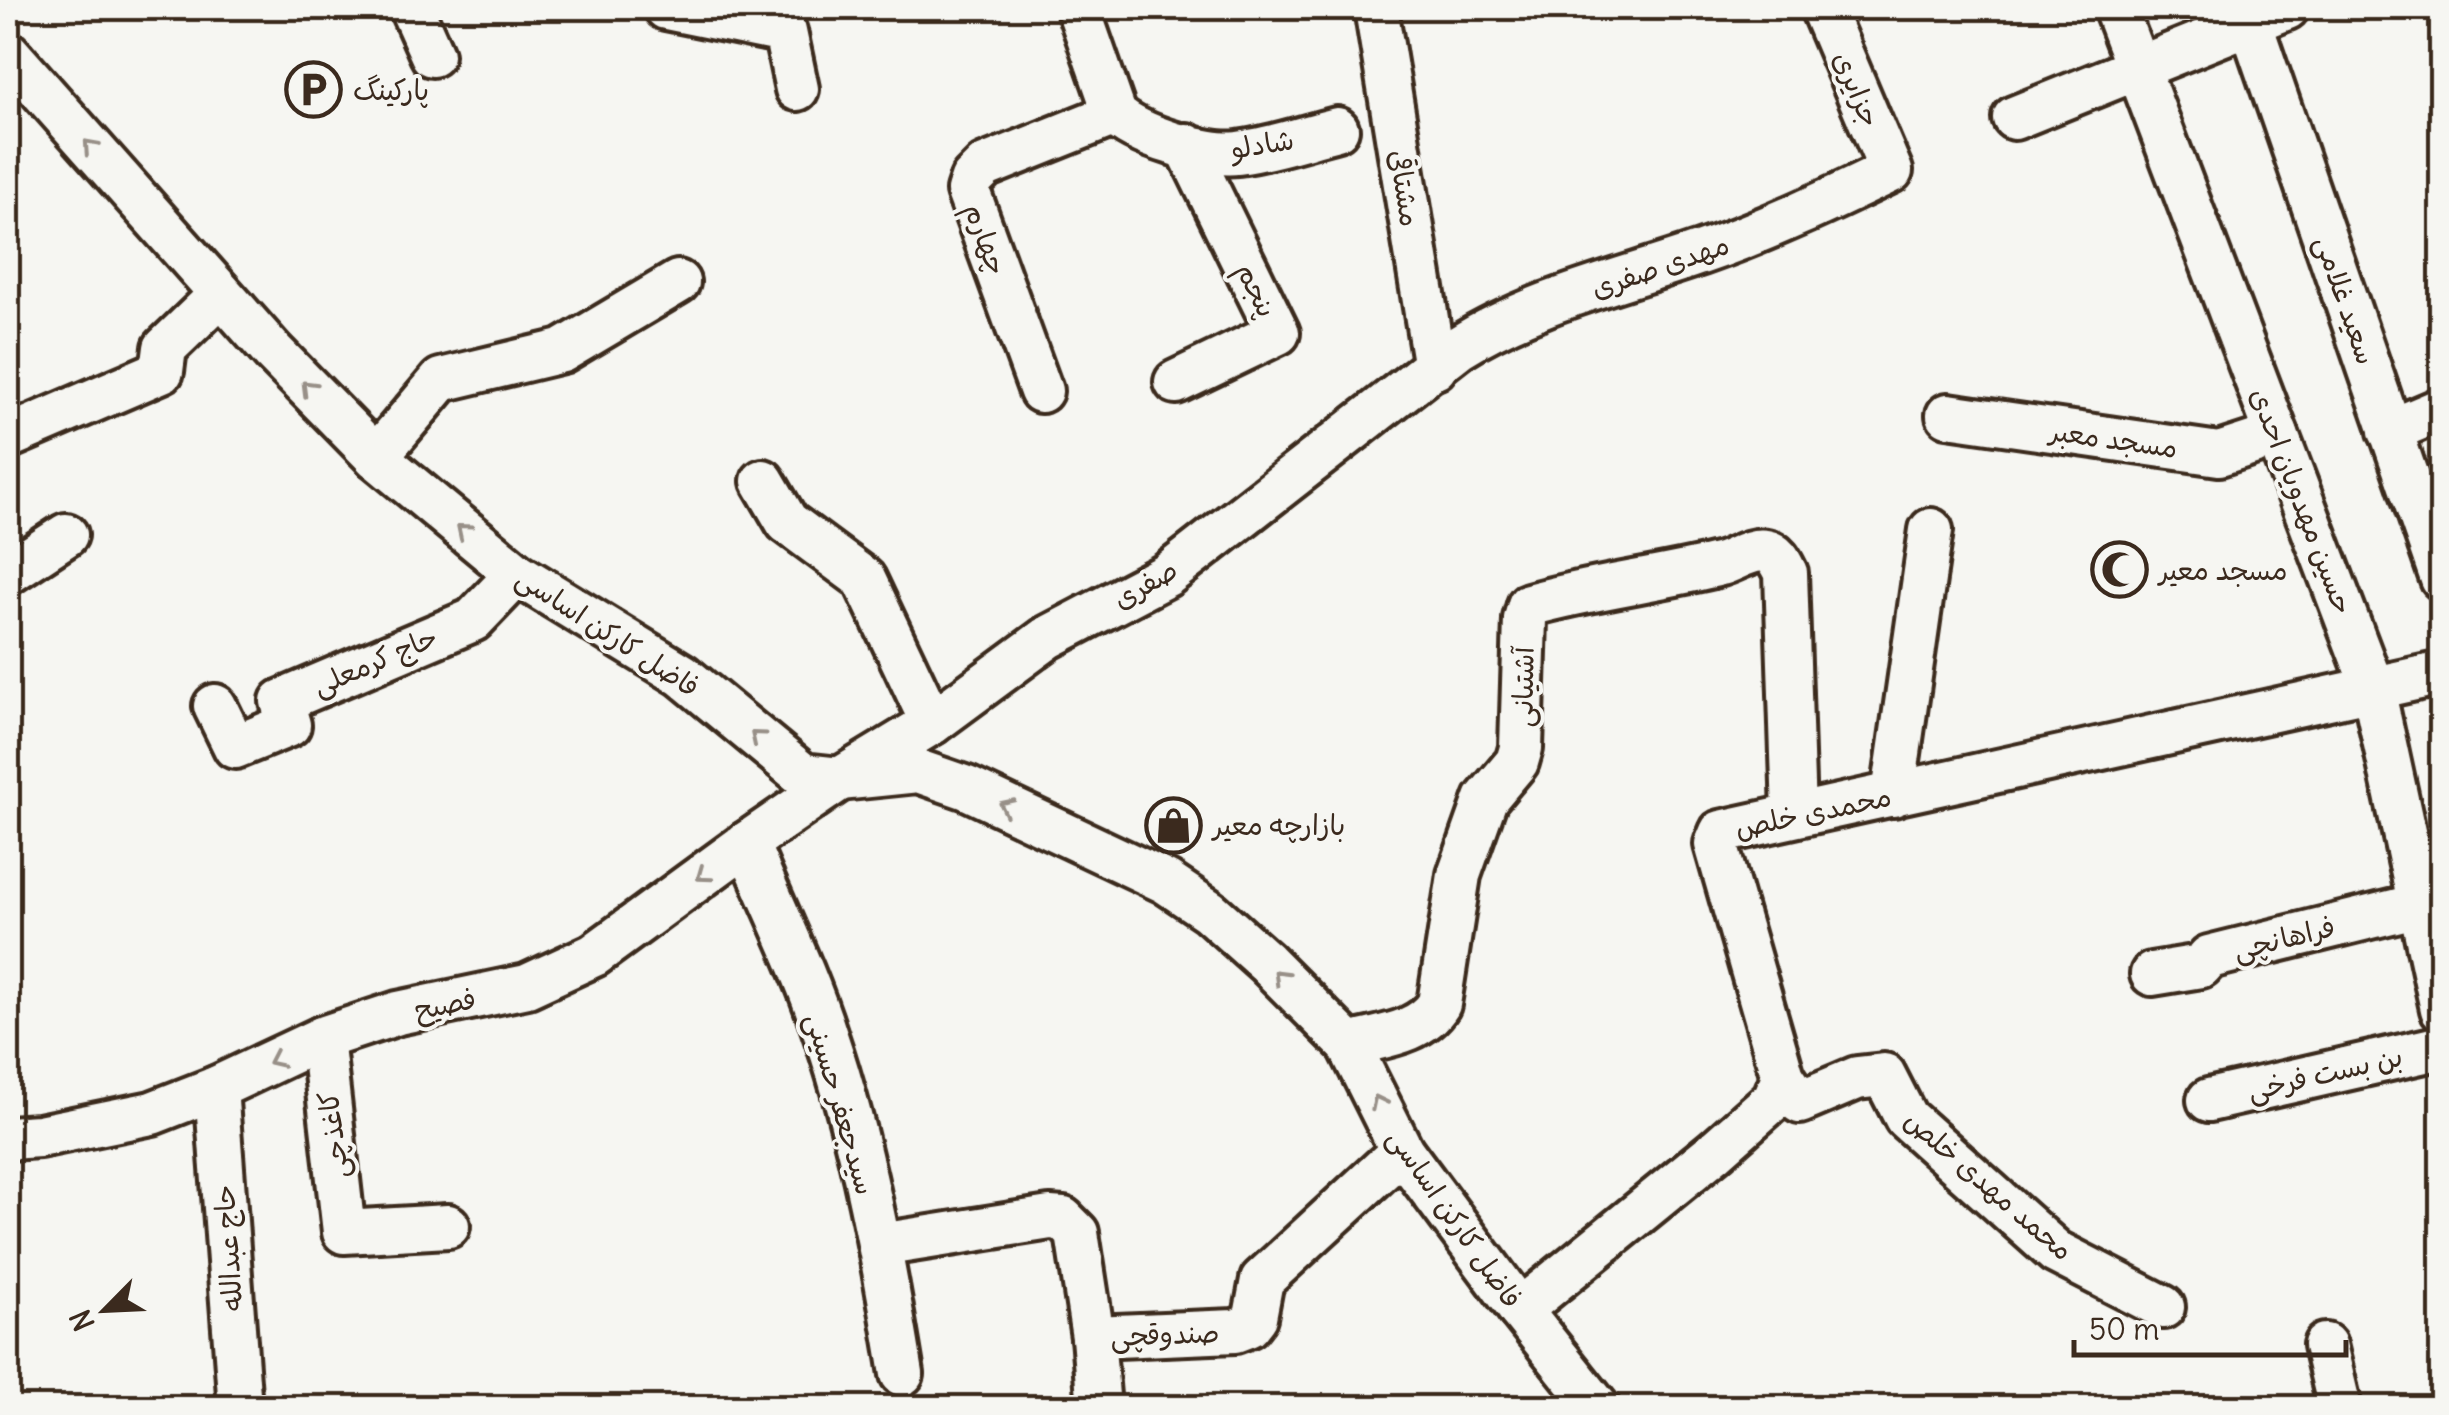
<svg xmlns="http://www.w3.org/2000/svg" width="2449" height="1415" viewBox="0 0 2449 1415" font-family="Delius,'Playpen Sans Arabic',sans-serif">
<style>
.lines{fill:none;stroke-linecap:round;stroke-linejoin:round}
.minor-casing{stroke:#3b2a1e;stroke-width:50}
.minor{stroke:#f6f6f2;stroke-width:42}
.oneway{stroke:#989088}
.labels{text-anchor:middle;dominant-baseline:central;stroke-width:8;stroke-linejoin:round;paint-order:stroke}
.street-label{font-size:28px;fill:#3b2a1e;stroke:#f6f6f2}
.poi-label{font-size:28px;fill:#3b2a1e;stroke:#f6f6f2;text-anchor:start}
</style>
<rect width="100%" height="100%" fill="#f6f6f2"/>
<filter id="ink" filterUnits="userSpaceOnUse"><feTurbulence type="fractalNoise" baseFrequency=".01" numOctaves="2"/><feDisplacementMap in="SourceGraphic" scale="20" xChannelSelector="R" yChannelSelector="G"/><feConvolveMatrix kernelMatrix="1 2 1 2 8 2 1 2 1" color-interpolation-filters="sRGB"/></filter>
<g filter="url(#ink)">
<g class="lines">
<defs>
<g id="minor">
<polyline points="411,8 432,55"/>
<polyline points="666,8 785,32 797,89"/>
<path d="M 1078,8 L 1115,114 C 1135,136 1208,157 1238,153 C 1271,149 1305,137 1337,129"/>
<polyline points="1376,8 1435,368"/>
<polyline points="2115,8 2373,688 2442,1009"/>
<polyline points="2250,22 2442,579"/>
<polyline points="8,53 273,352 376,457 517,574 682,675 803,775 840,779 918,771 967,788 1166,882 1209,911 1266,962 1349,1045 1402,1151 1520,1310 1598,1408"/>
<polyline points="2014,118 2287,8"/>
<polyline points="1176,382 1278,333 1186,145"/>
<polyline points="1041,391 968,191 972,179 985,166 1115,114"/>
<polyline points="1948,415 2219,454 2277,435"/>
<polyline points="2390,431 2442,409"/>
<polyline points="8,437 162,371 165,348 221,294"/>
<polyline points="376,457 441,380 562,351 678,282"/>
<polyline points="763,481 787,522 864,579 932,723"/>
<polyline points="8,573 66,535"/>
<polyline points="215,706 235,747 289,725 282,701 473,620 517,574"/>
<polyline points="1893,795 1931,530"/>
<path d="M 747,843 C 773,907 805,970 826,1036 C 862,1142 884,1263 902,1374"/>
<polyline points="2152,974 2201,966 2209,957 2419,905"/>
<polyline points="322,1038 344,1232 448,1226"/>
<path d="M 1349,1045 C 1381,1036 1420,1034 1439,1004 L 1459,875 L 1486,799 L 1517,762 L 1521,748 L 1525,619 L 1529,605 C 1592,587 1657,580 1721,564 C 1735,560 1751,548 1766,551 C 1777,553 1781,563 1786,573 L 1794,814"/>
<polyline points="216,1088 240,1408"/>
<polyline points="2209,1100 2442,1047"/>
<path d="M 8,1138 L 39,1136 L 152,1113 L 216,1088 L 322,1038 L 398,1013 L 527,986 L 594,955 L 747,843 L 840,779 L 932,723 L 1047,638 L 1167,575 L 1459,347 C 1532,301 1620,281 1701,253 C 1767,230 1829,201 1891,171 L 1822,8"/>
<polyline points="880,1245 1050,1218 1063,1219 1077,1233 1093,1337 1235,1331 1248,1326 1255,1317 1262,1280 1402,1151"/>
<polyline points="2163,1307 2056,1252 1906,1118 1884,1075 1857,1078 1800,1102 1783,1077 1716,844 1721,832 2442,673"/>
<polyline points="1520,1310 1714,1152 1774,1099 1783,1077"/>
<polyline points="1093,1337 1099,1408"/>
<polyline points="2325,1345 2340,1408"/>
</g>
</defs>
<use href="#minor" class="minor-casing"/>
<use href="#minor" class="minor"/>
</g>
<defs><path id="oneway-chevron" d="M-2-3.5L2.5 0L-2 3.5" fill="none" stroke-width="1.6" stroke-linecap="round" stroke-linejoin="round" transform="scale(2.5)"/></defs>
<g class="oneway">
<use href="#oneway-chevron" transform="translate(90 146) rotate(-132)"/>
<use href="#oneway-chevron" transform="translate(308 387) rotate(-135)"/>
<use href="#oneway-chevron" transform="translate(463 530) rotate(-140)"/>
<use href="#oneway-chevron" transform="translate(757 737) rotate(-140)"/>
<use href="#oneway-chevron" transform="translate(1006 806) rotate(-154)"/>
<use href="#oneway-chevron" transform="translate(703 875) rotate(144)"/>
<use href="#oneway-chevron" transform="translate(1280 976) rotate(-135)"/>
<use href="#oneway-chevron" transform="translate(275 1060) rotate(155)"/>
<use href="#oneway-chevron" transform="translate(1378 1102) rotate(-116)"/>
</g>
</g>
<defs>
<symbol id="parking-ring" viewBox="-11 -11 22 22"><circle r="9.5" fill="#f6f6f2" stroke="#3b2a1e" stroke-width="1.5"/><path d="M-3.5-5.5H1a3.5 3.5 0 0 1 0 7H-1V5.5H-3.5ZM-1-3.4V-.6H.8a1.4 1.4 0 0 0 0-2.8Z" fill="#3b2a1e"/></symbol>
<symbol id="mosque-ring" viewBox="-11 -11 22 22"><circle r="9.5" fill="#f6f6f2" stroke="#3b2a1e" stroke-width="1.5"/><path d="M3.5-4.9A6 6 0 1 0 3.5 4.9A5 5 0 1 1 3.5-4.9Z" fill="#3b2a1e"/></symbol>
<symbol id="shop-ring" viewBox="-11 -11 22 22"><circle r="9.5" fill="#f6f6f2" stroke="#3b2a1e" stroke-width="1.5"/><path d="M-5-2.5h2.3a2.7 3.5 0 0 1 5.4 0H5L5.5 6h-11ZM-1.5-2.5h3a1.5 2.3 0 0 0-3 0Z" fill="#3b2a1e"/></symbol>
</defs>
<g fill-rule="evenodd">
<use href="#parking-ring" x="282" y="58" width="63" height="63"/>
<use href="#mosque-ring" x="2088" y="538" width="63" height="63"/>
<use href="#shop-ring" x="1142" y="794" width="63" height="63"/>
</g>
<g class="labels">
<g class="street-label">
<text transform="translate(1857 89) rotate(67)">جزایری</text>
<text transform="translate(1262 144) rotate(-9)">شادلو</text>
<text transform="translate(1405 188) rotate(81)">مشتاقی</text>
<text transform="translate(986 239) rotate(70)">چهارم</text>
<text transform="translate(1660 266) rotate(-19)">مهدی صفری</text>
<text transform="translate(1257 290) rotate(64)">پنجم</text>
<text transform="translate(2346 300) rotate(71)">سعید غلامی</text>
<text transform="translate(2114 439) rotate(8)">مسجد معبر</text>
<text transform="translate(2302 501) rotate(69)">حسین مهدویان احدی</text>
<text transform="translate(1145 584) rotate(-30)">صفری</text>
<text transform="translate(608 632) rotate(33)">فاضل کارکن اساسی</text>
<text transform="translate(375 661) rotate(-23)">حاج کرمعلی</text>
<text transform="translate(1523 687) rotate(-89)">آشتیانی</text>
<text transform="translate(1813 812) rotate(-12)">محمدی خلص</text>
<text transform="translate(2284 938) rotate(-14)">فراهانچی</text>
<text transform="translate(445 1004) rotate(-11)">فصیح</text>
<text transform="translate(2325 1073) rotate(-13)">بن بست فرخی</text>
<text transform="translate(841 1104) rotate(74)">سیدجعفر حسینی</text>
<text transform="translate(333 1135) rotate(-97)">کاغذچی</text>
<text transform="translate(1989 1185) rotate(41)">محمد مهدی خلص</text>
<text transform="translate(1455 1218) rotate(55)">فاضل کارکن اساسی</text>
<text transform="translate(228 1248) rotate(-94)">حاج عبدالله</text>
<text transform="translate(1165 1334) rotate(-2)">صندوقچی</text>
</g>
<g class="poi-label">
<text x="353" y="90">پارکینگ</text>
<text x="2159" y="570">مسجد معیر</text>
<text x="1213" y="825">بازارچه معیر</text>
</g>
</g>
<rect width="2449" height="1415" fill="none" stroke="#f6f6f2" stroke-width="40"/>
<rect x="20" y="20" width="2409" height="1375" fill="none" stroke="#3b2a1e" stroke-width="4" filter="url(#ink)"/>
<g transform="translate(105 1310) rotate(246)" stroke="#f6f6f2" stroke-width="8" paint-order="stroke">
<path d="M0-8L18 38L0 25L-18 38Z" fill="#3b2a1e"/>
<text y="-15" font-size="28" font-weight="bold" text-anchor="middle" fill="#3b2a1e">N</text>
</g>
<path d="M2074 1340v15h272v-15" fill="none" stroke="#3b2a1e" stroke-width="5"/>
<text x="2089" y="1340" font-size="30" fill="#3b2a1e" stroke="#f6f6f2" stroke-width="8" paint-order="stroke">50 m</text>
</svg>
